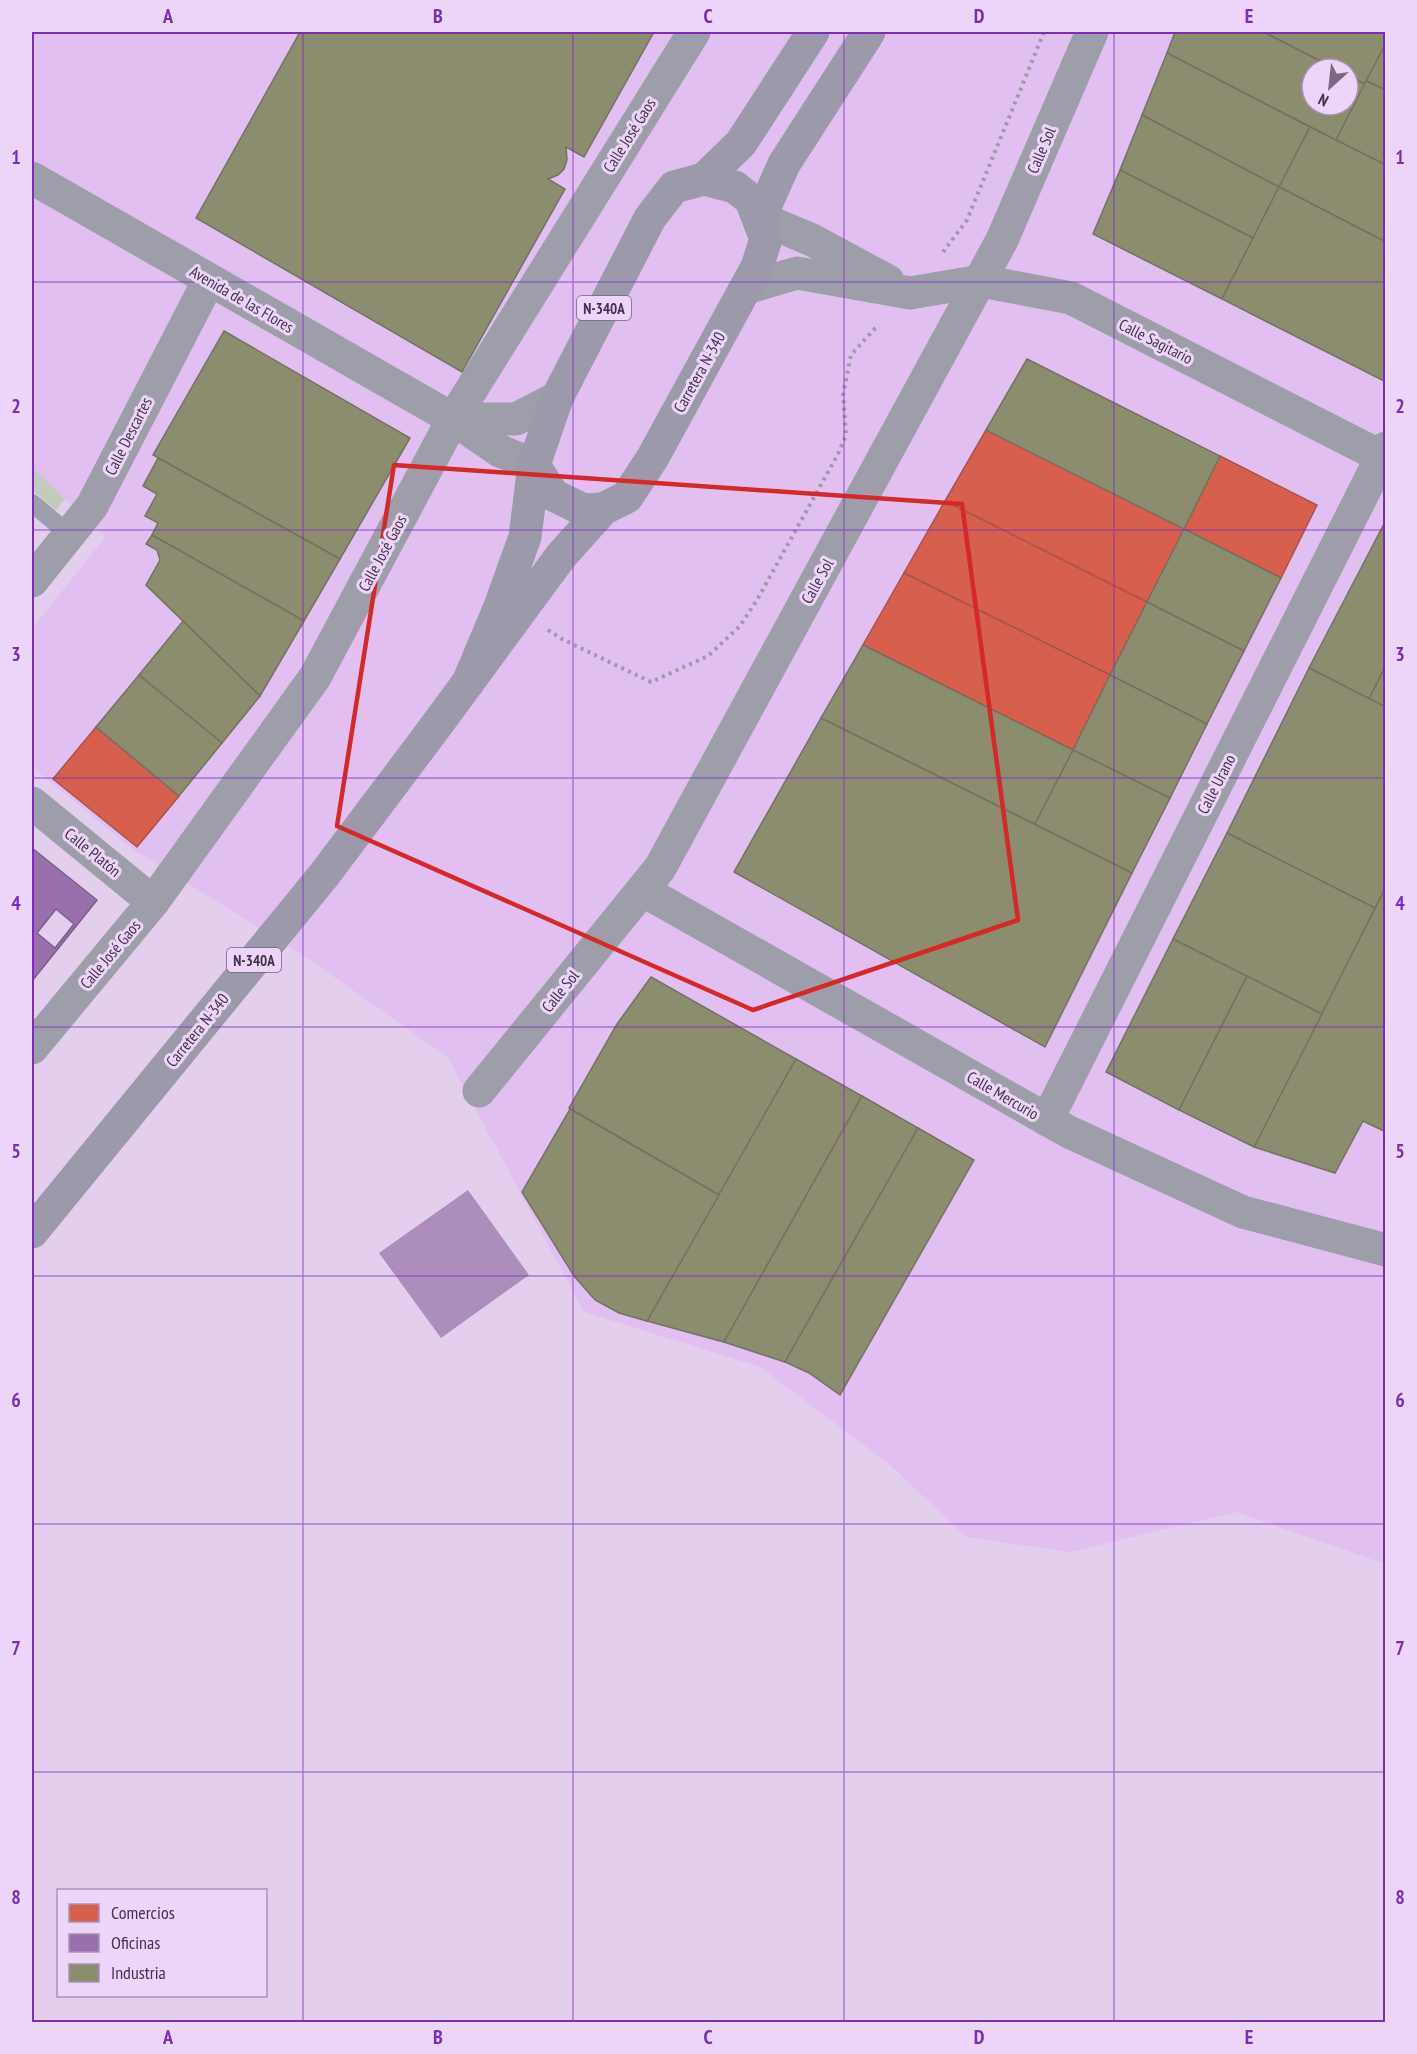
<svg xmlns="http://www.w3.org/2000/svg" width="1417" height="2054" viewBox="0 0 1417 2054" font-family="'PT Sans Narrow',sans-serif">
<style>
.built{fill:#e1c0f1;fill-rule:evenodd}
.green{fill:#c2cbbd}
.water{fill:#ad8dbb}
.shops{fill:#d6604d;stroke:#aa524c;stroke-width:1.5}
.offices{fill:#9970ab;stroke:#7f5d8e;stroke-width:1.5;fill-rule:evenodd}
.industry{fill:#8c8c6e;stroke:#767163;stroke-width:1.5}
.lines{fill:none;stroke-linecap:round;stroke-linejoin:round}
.path{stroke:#9d99a6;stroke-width:4;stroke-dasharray:3 4.5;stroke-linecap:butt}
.service{stroke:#9e9eaa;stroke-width:18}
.minor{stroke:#9e9eaa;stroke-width:33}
.tertiary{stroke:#9e9eaa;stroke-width:33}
.trunk{stroke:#9c99aa;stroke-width:33}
.marked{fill:none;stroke:#d62828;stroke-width:4.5;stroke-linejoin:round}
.grid{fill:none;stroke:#7b2cbf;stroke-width:1.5;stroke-opacity:0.55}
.labels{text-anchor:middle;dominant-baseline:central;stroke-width:6;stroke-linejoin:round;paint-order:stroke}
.shield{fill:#edd5f9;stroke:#75637e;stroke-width:1.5}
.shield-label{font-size:15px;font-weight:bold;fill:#42324a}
.street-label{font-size:16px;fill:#42324a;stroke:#edd5f9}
.neatline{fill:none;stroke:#7b2cbf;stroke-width:2}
.grid-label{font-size:20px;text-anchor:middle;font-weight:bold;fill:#7b2cbf}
</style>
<rect width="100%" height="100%" fill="#e4ceee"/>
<path class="built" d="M 32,32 L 1385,32 L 1385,1564 L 1236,1512 L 1071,1552 L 966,1537 L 890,1465 L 760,1367 L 584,1312 L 448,1058 L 309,959 L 134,850 L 32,767 L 32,629 L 105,537 L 32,467 ZM 1312,69 L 1348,69 L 1348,105 L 1312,105 Z"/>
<polygon class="green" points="32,467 65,499 56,510 32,490"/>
<polygon class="water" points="468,1190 529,1275 441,1338 379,1253"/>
<g class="shops">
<polygon points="986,430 1184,529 1147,602 945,501"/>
<polygon points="1220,456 1317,505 1281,578 1184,529"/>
<polygon points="945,501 1147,602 1110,675 904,573"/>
<polygon points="904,573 1110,675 1073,750 863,645"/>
<polygon points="96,727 179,796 137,847 53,779"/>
</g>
<path class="offices" d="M 32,848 L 97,900 L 32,981 ZM 56,909 L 74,924 L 55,948 L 37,933 Z"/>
<g class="industry">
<polygon points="300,32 654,32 584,157 566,147 567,160 564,169 558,175 548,179 565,189 462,372 196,218"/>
<polygon points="1175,32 1264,32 1336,69 1312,69 1312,105 1348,105 1348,75 1365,84 1336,140 1167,53"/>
<polygon points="1264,32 1386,32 1386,43 1365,84 1348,75 1348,69 1336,69"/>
<polygon points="1386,43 1386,90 1366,81"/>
<polygon points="1167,53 1310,127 1279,187 1142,115"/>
<polygon points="1366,81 1386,90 1386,165 1336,140"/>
<polygon points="1142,115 1279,187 1253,238 1120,170"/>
<polygon points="1310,127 1386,165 1386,242 1279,187"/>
<polygon points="1120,170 1253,238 1222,299 1093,234"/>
<polygon points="1279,187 1386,242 1386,377 1384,381 1222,299"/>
<polygon points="224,331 410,438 340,559 153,455"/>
<polygon points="1027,359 1220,456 1184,529 986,430"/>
<polygon points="158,458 340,559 304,621 152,535 158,523 145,516 157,494 143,486"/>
<polygon points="1386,520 1386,665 1369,699 1309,668"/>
<polygon points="1184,529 1281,578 1244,651 1147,602"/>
<polygon points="152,535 304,621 260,696 146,585 160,560 157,550 146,544"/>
<polygon points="1147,602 1244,651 1207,724 1110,675"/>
<polygon points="183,621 260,696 222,743 139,675"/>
<polygon points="863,645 1073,750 1035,824 821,718"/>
<polygon points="1386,665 1386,707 1369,699"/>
<polygon points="1309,668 1386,707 1386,887 1375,908 1227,833"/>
<polygon points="139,675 222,743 179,796 96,727"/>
<polygon points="1110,675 1207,724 1170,798 1073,750"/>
<polygon points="821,718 1132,873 1045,1047 734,872"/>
<polygon points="1073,750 1170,798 1132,873 1035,824"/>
<polygon points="1227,833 1375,908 1322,1014 1173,939"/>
<polygon points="1386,887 1386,1132 1363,1121 1335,1173 1254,1147"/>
<polygon points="1173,939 1247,976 1179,1110 1106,1072"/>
<polygon points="1247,976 1322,1014 1254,1147 1179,1110"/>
<polygon points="651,977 796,1059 719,1195 569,1108 617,1024"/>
<polygon points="796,1059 862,1096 724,1342 647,1321"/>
<polygon points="862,1096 918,1128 785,1362 724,1342"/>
<polygon points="570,1109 719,1195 647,1321 619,1313 595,1300 574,1276 522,1192"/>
<polygon points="918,1128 974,1160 840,1395 809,1373 785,1362"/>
</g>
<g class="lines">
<g class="path">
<polyline points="943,252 967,220 1044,32"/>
<polyline points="548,630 562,639 651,682 708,656 740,626 757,600 838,454 846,435 843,395 851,355 878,325"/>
</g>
<polyline class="service" points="32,503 69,534"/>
<g class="minor">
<polyline points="760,218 812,240 888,281"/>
<polyline points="746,288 797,273 910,293 981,281 1071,298 1386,459"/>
<polyline points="32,581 92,506 209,280"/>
<polyline points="32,803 153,902"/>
<polyline points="642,890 1069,1132 1243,1212 1386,1250"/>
<polyline points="32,1048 153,902 315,677 453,419 694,32"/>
<polyline points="479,1091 660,868 1002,240 1092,32"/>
<polyline points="1047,1120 1386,448"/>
</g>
<g class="tertiary">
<polyline points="32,178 453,419 500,451 534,465"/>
<polyline points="453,419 516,419 557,398"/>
</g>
<g class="trunk">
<polyline points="704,179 741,143 813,32"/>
<polyline points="760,218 784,164 869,32"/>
<polyline points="534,465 553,495 584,510 603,509"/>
<polyline points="32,1232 324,875 430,734 561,556 603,509 627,497 653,457 757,267 766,239 751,200 735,187 704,179 674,187 650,218 557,398 534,465 525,537 499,609 468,683"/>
</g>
</g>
<path class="marked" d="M 394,465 L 962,504 L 1018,920 L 753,1010 L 337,826 Z"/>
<path class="grid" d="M 303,32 L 303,2022M 573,32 L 573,2022M 844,32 L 844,2022M 1114,32 L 1114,2022M 32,282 L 1386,282M 32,530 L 1386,530M 32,778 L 1386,778M 32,1027 L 1386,1027M 32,1276 L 1386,1276M 32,1524 L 1386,1524M 32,1772 L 1386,1772"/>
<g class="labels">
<g class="shield">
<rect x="577" y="296" width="54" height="24" rx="4.5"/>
<rect x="227" y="948" width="54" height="24" rx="4.5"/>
</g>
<g class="shield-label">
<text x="604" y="308">N-340A</text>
<text x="254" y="960">N-340A</text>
</g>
<g class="street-label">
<text transform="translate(629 135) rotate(-58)">Calle José Gaos</text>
<text transform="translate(1041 150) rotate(-67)">Calle Sol</text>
<text transform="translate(242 299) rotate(30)">Avenida de las Flores</text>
<text transform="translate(1156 341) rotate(27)">Calle Sagitario</text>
<text transform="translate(699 372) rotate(-61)">Carretera N-340</text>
<text transform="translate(128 436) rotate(-63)">Calle Descartes</text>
<text transform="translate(382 553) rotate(-62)">Calle José Gaos</text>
<text transform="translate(817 581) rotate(-61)">Calle Sol</text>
<text transform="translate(1216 784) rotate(-63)">Calle Urano</text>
<text transform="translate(93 852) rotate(39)">Calle Platón</text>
<text transform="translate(110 954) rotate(-50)">Calle José Gaos</text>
<text transform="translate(560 991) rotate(-51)">Calle Sol</text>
<text transform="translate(197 1030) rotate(-51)">Carretera N-340</text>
<text transform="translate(1003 1095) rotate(30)">Calle Mercurio</text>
</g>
</g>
<rect width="1417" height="2054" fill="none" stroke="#edd5f9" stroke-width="66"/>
<rect x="57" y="1889" width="210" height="108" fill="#edd5f9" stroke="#a994b3" stroke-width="1.5"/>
<rect x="69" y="1904" width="30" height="18" fill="#d6604d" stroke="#a994b3" stroke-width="1.5"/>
<text x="111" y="1919" font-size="18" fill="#42324a">Comercios</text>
<rect x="69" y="1934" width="30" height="18" fill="#9970ab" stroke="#a994b3" stroke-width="1.5"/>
<text x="111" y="1949" font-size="18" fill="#42324a">Oficinas</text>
<rect x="69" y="1964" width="30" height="18" fill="#8c8c6e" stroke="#a994b3" stroke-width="1.5"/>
<text x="111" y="1979" font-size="18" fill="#42324a">Industria</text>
<g transform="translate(1330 87) rotate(207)"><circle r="28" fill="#edd5f9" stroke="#a994b3" stroke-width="1.5"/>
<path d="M0-4.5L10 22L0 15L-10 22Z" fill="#7b6983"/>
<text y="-9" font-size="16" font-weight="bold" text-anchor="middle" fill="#42324a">N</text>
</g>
<rect x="33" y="33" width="1351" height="1988" class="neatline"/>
<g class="grid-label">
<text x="168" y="23">A</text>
<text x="438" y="23">B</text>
<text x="708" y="23">C</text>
<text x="979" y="23">D</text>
<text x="1249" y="23">E</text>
<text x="16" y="164">1</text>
<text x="1400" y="164">1</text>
<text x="16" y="413">2</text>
<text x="1400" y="413">2</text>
<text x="16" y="661">3</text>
<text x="1400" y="661">3</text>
<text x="16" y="910">4</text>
<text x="1400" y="910">4</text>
<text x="16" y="1158">5</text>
<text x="1400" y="1158">5</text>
<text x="16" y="1407">6</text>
<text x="1400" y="1407">6</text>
<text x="16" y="1655">7</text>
<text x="1400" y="1655">7</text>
<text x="16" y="1904">8</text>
<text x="1400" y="1904">8</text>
<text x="168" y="2044">A</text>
<text x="438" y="2044">B</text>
<text x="708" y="2044">C</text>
<text x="979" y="2044">D</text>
<text x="1249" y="2044">E</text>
</g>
</svg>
